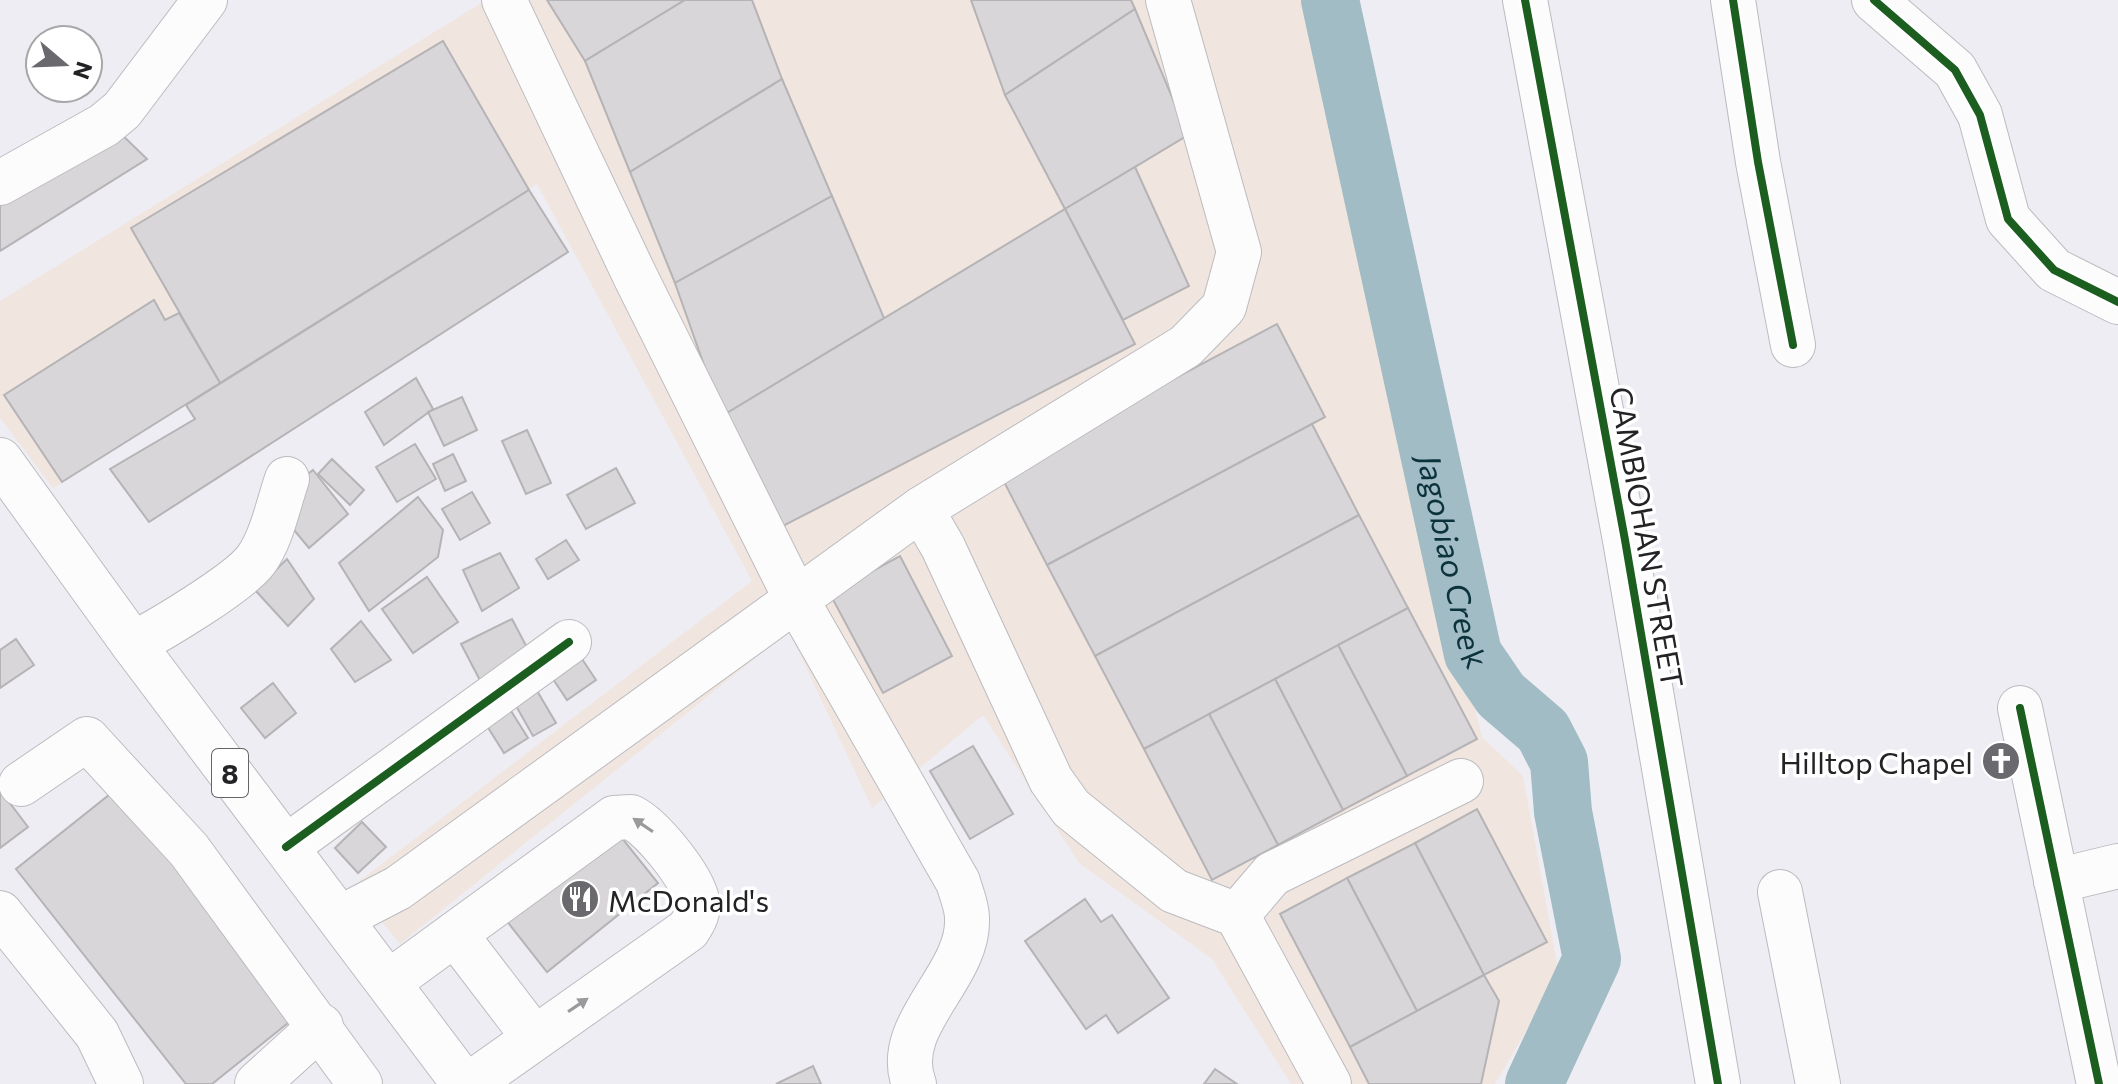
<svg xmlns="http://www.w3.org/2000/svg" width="2118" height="1084" viewBox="0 0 2118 1084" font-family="Commissioner,sans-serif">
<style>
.industrial{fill:#f0e6df}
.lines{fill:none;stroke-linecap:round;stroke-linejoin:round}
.river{stroke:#a1bcc5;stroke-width:58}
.building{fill:#d8d6d8;stroke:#b5b3b5;stroke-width:2}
.minor-casing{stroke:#bcbbbf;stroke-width:46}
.major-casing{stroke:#bcbbbf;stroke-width:46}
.minor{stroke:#fcfcfd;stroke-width:44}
.major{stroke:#fcfcfd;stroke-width:44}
.cycleway-casing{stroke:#fff;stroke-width:13}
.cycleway{stroke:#1b5e20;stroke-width:8}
.oneway{fill:#9a9a9c}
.labels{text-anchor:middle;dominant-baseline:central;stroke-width:7;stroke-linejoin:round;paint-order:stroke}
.shield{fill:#fff;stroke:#656567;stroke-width:2}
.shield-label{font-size:28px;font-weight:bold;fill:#232326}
.street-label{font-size:30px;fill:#232326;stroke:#fff}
.poi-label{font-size:30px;fill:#232326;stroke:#fff;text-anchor:end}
.water-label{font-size:32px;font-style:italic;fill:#0c333b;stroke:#fff}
</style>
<rect width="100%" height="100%" fill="#eeedf3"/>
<polygon class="industrial" points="486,0 1307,0 1482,737 1523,776 1559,974 1495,1084 1291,1084 1212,959 1079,863 983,715 872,808 789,631 400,944 353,886 752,581 537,184 53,488 0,418 0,301"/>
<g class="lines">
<path class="river" id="s1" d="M 1330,0 L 1473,654 L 1501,695 L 1543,731 L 1559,762 L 1563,812 L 1592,959 L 1534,1084"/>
</g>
<g class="building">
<polygon points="547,0 685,0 585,61"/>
<polygon points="685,0 752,0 782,79 630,172 585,61"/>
<polygon points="971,0 1131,0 1135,9 1005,95"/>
<polygon points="1135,9 1188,135 1065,209 1005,95"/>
<polygon points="443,41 529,190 220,383 131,228"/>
<polygon points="782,79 832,196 675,283 630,172"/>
<polygon points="115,128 147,159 0,251 0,203"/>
<polygon points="1135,167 1189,286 1123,320 1065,209"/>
<polygon points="529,190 568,252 149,522 110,469 195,419 186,405"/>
<polygon points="832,196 884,318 722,416 675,283"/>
<polygon points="1065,209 1135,344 781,527 722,416"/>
<polygon points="154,300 165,320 179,313 220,383 62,482 4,395"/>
<polygon points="1277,324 1325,417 1047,565 999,472"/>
<polygon points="416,378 433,409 384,445 365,412"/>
<polygon points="462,397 477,430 444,446 428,412"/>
<polygon points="1312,424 1359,515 1095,656 1047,565"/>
<polygon points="527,430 551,483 526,494 502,441"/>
<polygon points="415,444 436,479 397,502 376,467"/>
<polygon points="453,454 466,481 445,491 433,464"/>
<polygon points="332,459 364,490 350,505 318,474"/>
<polygon points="616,468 635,503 586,529 567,495"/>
<polygon points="313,470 348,514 309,548 279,512 285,492"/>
<polygon points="472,492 490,523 460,540 442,509"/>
<polygon points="418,497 443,530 438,557 369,611 339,563"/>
<polygon points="1359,515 1408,608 1144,749 1095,656"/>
<polygon points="566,540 579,560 548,579 536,559"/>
<polygon points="500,553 519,588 482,611 463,570"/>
<polygon points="900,556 952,656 883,693 830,594"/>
<polygon points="287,559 314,599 288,626 255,590"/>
<polygon points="427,577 458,622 413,653 382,609"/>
<polygon points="1408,608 1477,739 1407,776 1338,645"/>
<polygon points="512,619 532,657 483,686 461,644"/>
<polygon points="361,621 391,660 355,682 331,649"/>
<polygon points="16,639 34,665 0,688 0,650"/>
<polygon points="1338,645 1407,776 1343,810 1275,679"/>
<polygon points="576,650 596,680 567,700 547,670"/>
<polygon points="1275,679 1343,810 1278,845 1209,714"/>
<polygon points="273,683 296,713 265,738 241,708"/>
<polygon points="533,684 556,723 533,736 511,697"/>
<polygon points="506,703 528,738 504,753 482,718"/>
<polygon points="1209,714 1278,845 1212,880 1144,749"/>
<polygon points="973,746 1013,814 970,839 930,771"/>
<polygon points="119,787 298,1015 212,1084 186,1084 16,869"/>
<polygon points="0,790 28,827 0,848"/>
<polygon points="1477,809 1547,942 1484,975 1415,843"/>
<polygon points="362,822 386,847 358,873 335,848"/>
<polygon points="613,827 658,883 547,972 502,915"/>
<polygon points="1415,843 1484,975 1417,1011 1347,878"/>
<polygon points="1347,878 1417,1011 1350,1047 1280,914"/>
<polygon points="1085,899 1101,922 1112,915 1169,998 1118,1033 1106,1015 1086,1029 1025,941"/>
<polygon points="1484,975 1499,1001 1481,1084 1369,1084 1350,1047"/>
<polygon points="813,1066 821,1084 776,1084"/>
<polygon points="1215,1069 1237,1084 1204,1084"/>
</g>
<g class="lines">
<defs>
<g id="minor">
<path d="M 504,0 L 635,276 L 796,599 L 958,882 C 961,893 967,906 967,918 C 970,977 891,1025 914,1084"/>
<polyline points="1525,0 1625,540 1718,1084"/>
<polyline points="1733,0 1758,162 1793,345"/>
<polyline points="1874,0 1955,70 1980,115 2008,219 2054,270 2118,302"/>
<polyline points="0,183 104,125 122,110 205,0"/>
<polyline points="921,509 1186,346 1224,307 1239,252 1168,0"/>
<path d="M 133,644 C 160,630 239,583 256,560 C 272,538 278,505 287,479"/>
<polyline points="2020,708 2099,1084"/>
<polyline points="21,784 87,739 189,850 360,1084"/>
<polyline points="286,847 569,642"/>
<polyline points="2056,881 2118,866"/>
<polyline points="1780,892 1818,1084"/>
<polyline points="0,913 97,1034 121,1084"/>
<polyline points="1237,915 1272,874 1461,781"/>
<polyline points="340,918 398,888 921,509 943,547 1051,780 1071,808 1174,891 1237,915 1329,1084"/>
<polyline points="455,934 533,1036"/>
<path d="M 389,982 L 614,818 L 631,817 C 653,828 692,877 697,900 C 700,911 694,921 688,930 L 470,1084"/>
<polyline points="257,1084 321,1026"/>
</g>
<polyline id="major" points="0,460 133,644 464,1084"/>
</defs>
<use href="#minor" class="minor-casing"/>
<use href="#major" class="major-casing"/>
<use href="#minor" class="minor"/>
<use href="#major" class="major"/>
<defs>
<g id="cycleway">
<polyline points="1525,0 1625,540 1718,1084"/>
<polyline points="1733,0 1758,162 1793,345"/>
<polyline points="1874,0 1955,70 1980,115 2008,219 2054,270 2118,302"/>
<polyline points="2020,708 2099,1084"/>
<polyline points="286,847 569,642"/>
</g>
</defs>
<use href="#cycleway" class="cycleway-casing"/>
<use href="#cycleway" class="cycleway"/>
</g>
<defs><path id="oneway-solid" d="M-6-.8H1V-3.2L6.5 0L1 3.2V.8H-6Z" transform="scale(2)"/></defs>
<g class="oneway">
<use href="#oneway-solid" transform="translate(643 825) rotate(-146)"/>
<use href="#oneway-solid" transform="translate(578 1005) rotate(-34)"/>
</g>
<defs>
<symbol id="church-disc" viewBox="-11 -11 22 22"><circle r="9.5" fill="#6a6a6e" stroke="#fff"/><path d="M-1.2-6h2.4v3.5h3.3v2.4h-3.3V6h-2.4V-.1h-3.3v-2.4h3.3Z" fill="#fff"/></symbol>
<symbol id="restaurant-disc" viewBox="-11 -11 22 22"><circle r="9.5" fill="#6a6a6e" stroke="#fff"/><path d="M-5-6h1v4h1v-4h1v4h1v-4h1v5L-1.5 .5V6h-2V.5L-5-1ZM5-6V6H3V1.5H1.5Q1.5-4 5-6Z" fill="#fff"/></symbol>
</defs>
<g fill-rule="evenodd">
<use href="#church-disc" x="1979" y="739" width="44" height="44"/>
<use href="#restaurant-disc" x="558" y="877" width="44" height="44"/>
</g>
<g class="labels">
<rect class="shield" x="212" y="749" width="36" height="48" rx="6"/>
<g class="shield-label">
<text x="230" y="773">8</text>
</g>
<g class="street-label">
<text transform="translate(1648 537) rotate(80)">CAMBIOHAN STREET</text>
</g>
<g class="poi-label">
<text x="1973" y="761">Hilltop Chapel</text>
<text x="608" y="899" text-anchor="start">McDonald's</text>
</g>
<g class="water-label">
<text stroke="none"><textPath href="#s1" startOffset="574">Jagobiao Creek</textPath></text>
</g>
</g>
<g transform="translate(64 64) rotate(109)"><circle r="38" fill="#ffffff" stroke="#a7a7a8" stroke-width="2"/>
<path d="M0-6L14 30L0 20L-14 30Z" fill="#6a6a6e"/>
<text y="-12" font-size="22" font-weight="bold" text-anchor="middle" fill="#232326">N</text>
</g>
</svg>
